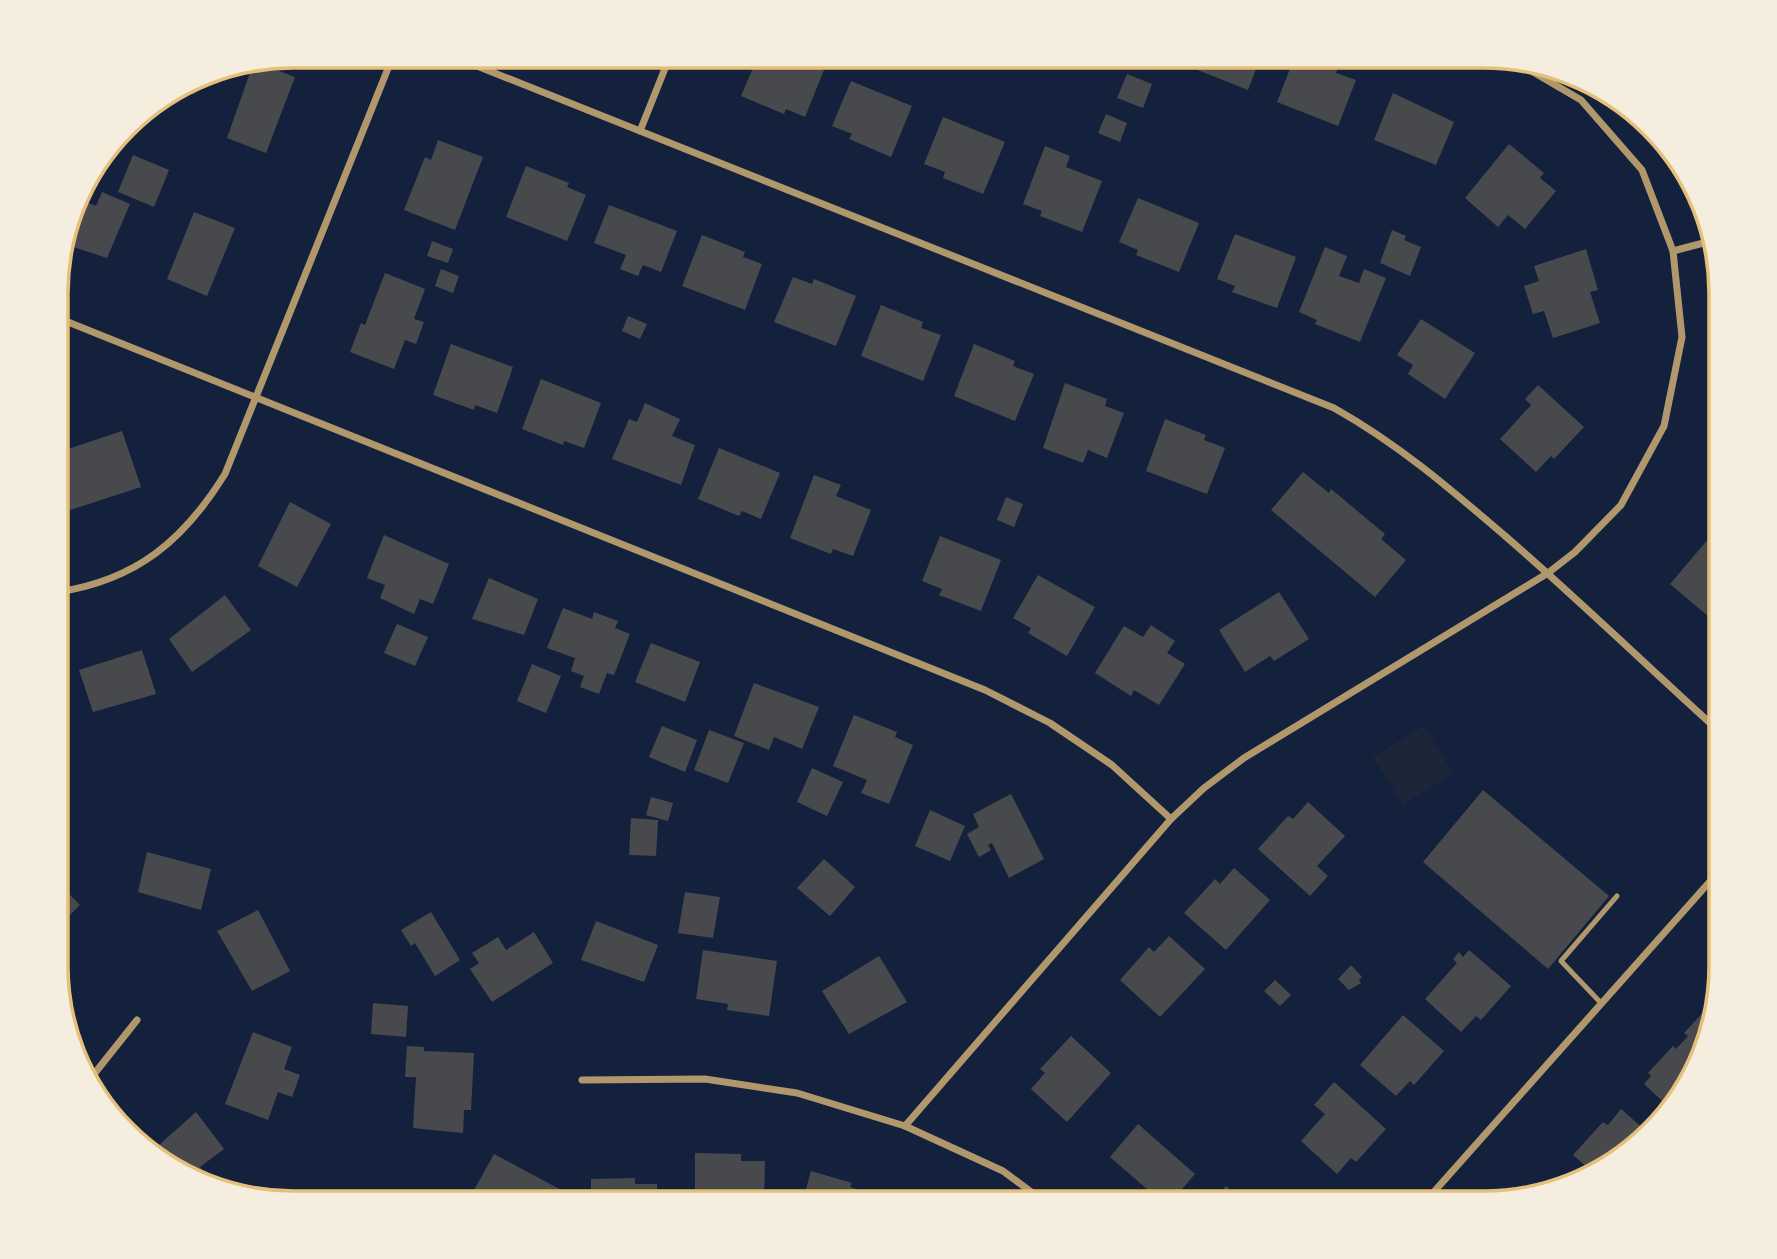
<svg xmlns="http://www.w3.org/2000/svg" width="1777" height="1259" viewBox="0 0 1777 1259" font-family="'IBM Plex Sans',sans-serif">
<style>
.green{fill:#1d2539}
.building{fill:#48494c}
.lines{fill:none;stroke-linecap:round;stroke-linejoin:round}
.service{stroke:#b1986c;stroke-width:5}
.minor{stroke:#b1986c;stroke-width:7}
.rim{fill:none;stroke:#e5c07b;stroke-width:3.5}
</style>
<rect width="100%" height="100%" fill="#14213d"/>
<polygon class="green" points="1424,726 1453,773 1403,805 1373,757"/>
<g class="building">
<polygon points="758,56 799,56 798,59 824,70 805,117 786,109 784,114 741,96"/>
<polygon points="1183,56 1261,56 1248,90 1180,63"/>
<polygon points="1295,56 1310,56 1338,67 1336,73 1356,80 1338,126 1277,102"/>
<polygon points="258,63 295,77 266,153 227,138 253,64"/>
<polygon points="202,74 194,94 180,88 187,84"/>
<polygon points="1127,74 1152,84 1143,108 1117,98"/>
<polygon points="851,81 912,106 891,157 849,139 852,134 832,126"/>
<polygon points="1393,93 1454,122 1436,165 1374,140"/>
<polygon points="1106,114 1127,123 1120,142 1098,133"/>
<polygon points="943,117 1005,142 983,194 943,178 945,172 924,164"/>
<polygon points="438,140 483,157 455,230 404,210 425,157 431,160"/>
<polygon points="1509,144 1544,173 1540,178 1556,191 1525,229 1508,215 1498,227 1465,198"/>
<polygon points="1045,146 1070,156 1066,167 1102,181 1082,232 1040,216 1042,211 1023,204"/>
<polygon points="133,155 169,170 154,207 118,192"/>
<polygon points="526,166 569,183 567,187 586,195 567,241 506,217"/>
<polygon points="102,192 130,204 107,258 64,244 77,198 96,206"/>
<polygon points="1138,198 1199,223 1179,272 1136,255 1138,250 1119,242"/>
<polygon points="609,205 677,231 661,272 643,265 638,276 620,269 626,255 594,243"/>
<polygon points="194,212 235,228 207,296 167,279"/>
<polygon points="1392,230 1406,236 1404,240 1421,247 1410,276 1380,263"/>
<polygon points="1235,234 1296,257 1277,308 1232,292 1235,286 1217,279"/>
<polygon points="702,235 745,252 743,257 762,264 745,310 682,286"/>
<polygon points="432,241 453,249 448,263 427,256"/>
<polygon points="1325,247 1347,256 1339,276 1359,283 1364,269 1386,278 1360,342 1315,324 1317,320 1299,312"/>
<polygon points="1586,249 1598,290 1590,292 1600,323 1553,338 1544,311 1533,314 1524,286 1539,281 1534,266"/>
<polygon points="441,269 459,276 453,293 435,286"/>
<polygon points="385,273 425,289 414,319 424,322 416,344 405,340 394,369 350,352 361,323 365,325"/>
<polygon points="793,277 812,284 814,279 856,296 836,346 774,322"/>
<polygon points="881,305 923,322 921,328 941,335 923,381 861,356"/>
<polygon points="628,316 647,324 640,339 622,331"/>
<polygon points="1421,319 1475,353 1445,399 1408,374 1413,365 1397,355"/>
<polygon points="451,344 513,367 497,413 475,405 474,410 433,395"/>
<polygon points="974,344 1015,361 1013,366 1034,374 1015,421 954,396"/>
<polygon points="541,379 601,403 584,448 564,441 563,445 522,429"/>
<polygon points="1065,383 1107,399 1105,406 1124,413 1107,458 1088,450 1083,463 1043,448"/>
<polygon points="1538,385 1584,427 1554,459 1551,456 1536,472 1500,439 1531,405 1525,399"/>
<polygon points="645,403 680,419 672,436 695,445 681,485 612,459 629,419 637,422"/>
<polygon points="1165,419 1206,435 1204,440 1225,448 1207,494 1146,471"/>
<polygon points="122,431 141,487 58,514 58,467 66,464 62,451"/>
<polygon points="719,448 780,473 761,519 742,511 739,516 698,499"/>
<polygon points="1303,472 1329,493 1331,489 1385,534 1381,539 1406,560 1375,597 1271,510"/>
<polygon points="814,475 841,485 836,496 871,510 853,556 833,549 831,554 790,538"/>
<polygon points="1006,497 1023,504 1014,527 997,520"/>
<polygon points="290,502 331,524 297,587 258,566"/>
<polygon points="1721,524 1721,627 1670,584"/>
<polygon points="384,535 449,564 433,604 420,599 414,614 380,598 385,585 367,578"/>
<polygon points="940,536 1001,560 981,611 939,595 942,589 922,581"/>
<polygon points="1038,575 1095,607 1067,656 1028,633 1031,628 1013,618"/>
<polygon points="489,578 538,599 524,635 472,619"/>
<polygon points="1279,592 1309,639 1274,661 1270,656 1245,672 1219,630"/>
<polygon points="225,595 251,630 192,672 169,639"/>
<polygon points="563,608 592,619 594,612 618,621 615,628 630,634 614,675 607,673 599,694 580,687 584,676 571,671 575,658 547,648"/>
<polygon points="397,624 428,637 415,666 384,653"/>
<polygon points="1151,625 1175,641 1167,653 1185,664 1159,705 1134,690 1131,696 1095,673 1124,626 1143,637"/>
<polygon points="651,643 700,662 685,702 635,682"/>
<polygon points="142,650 156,694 93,712 79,670"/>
<polygon points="532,664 561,676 546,713 517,701"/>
<polygon points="754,683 819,707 802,749 774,737 769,750 734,736"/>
<polygon points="854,715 897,732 895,737 913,745 889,804 861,793 867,780 833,766"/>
<polygon points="662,726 697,740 685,772 649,757"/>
<polygon points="709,730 744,743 728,783 694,770"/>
<polygon points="812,768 843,782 827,816 797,802"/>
<polygon points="1483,790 1609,896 1548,969 1423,862"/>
<polygon points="1011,794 1044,859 1009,878 992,843 988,845 991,850 979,857 967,834 979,827 973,814"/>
<polygon points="651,797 673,803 668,821 646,815"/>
<polygon points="1308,802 1345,836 1317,866 1328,876 1310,896 1258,849 1288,816 1293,819"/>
<polygon points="930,810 965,826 950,861 915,846"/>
<polygon points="631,818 658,820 656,856 629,855"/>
<polygon points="147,852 211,869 201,910 138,892"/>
<polygon points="824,859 855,887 830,916 797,888"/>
<polygon points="1234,868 1270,900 1226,950 1184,913 1215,879 1220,884"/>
<polygon points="58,883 80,905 58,927"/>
<polygon points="685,892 720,897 713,938 678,933"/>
<polygon points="258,910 290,971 252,991 217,931"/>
<polygon points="431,912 460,960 435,976 415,943 411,946 401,930"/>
<polygon points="596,921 658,945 644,982 581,960"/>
<polygon points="534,932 553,963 492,1002 470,969 479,963 472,953 498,937 506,950"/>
<polygon points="1169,936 1205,969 1160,1017 1120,980 1149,947 1154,952"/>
<polygon points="703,950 777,961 769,1016 727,1010 728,1004 696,999"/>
<polygon points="1469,950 1511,986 1481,1020 1476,1016 1461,1032 1425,999 1457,963 1453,959 1459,952 1463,957"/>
<polygon points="879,956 907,1002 849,1034 822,991"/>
<polygon points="1351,965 1362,977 1359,980 1361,983 1349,990 1338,979"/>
<polygon points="1275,980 1291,995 1280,1006 1264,991"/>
<polygon points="373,1003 408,1006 406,1037 371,1034"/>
<polygon points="1716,1004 1708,1043 1672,1110 1644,1084 1651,1076 1648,1073 1673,1046 1676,1049 1688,1036 1684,1033 1708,1007 1711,1010"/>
<polygon points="1403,1015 1444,1051 1414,1085 1410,1081 1396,1096 1360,1065"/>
<polygon points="253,1032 292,1047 284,1069 300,1075 292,1097 278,1092 268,1120 225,1104"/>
<polygon points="1071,1036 1111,1073 1067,1122 1031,1089 1045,1073 1040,1069"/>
<polygon points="407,1046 424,1047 424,1051 474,1053 471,1110 464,1110 463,1133 413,1128 416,1077 405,1077"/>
<polygon points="1334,1082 1386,1129 1356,1162 1351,1158 1337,1174 1301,1141 1325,1114 1314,1105"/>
<polygon points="1621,1109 1646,1131 1595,1174 1573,1155 1603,1122 1608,1125"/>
<polygon points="196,1112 224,1149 200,1167 214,1185 211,1187 149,1154"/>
<polygon points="1138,1124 1195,1174 1170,1203 1163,1203 1110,1157"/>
<polygon points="695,1153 741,1154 741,1161 765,1161 764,1203 695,1203"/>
<polygon points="494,1154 567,1193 562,1203 494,1203 473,1192"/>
<polygon points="811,1171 852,1183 850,1187 882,1197 880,1203 802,1203"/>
<polygon points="635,1178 635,1184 657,1184 657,1203 591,1203 591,1179"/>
<polygon points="1226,1186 1245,1203 1210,1203"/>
</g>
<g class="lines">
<polyline class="service" points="1601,1003 1561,961 1617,896"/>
<g class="minor">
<path d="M 452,56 L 1334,408 C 1398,444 1448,487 1504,535 C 1578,599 1648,667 1721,733"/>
<polyline points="640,131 670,56"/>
<polyline points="1673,251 1711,241"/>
<polyline points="58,318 985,690 1050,723 1112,765 1171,819"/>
<path d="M 58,592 C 137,580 184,540 225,474 L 393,56"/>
<polyline points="582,1080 705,1079 797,1093 905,1126 1003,1171 1046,1203"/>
<polyline points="87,1083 137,1020"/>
<polyline points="905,1126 1171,819 1204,788 1244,758 1548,573 1575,552 1621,505 1664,426 1682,337 1673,251 1642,170 1581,100 1511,59"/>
<polyline points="1424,1203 1721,869"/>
</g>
</g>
<path d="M0 0H1777V1259H0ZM293 68H1484A225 225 0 0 1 1709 293V966A225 225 0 0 1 1484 1191H293A225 225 0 0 1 68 966V293A225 225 0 0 1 293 68Z" fill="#f5edde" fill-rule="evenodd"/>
<path class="rim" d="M293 68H1484A225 225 0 0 1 1709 293V966A225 225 0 0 1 1484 1191H293A225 225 0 0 1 68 966V293A225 225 0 0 1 293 68Z"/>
</svg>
